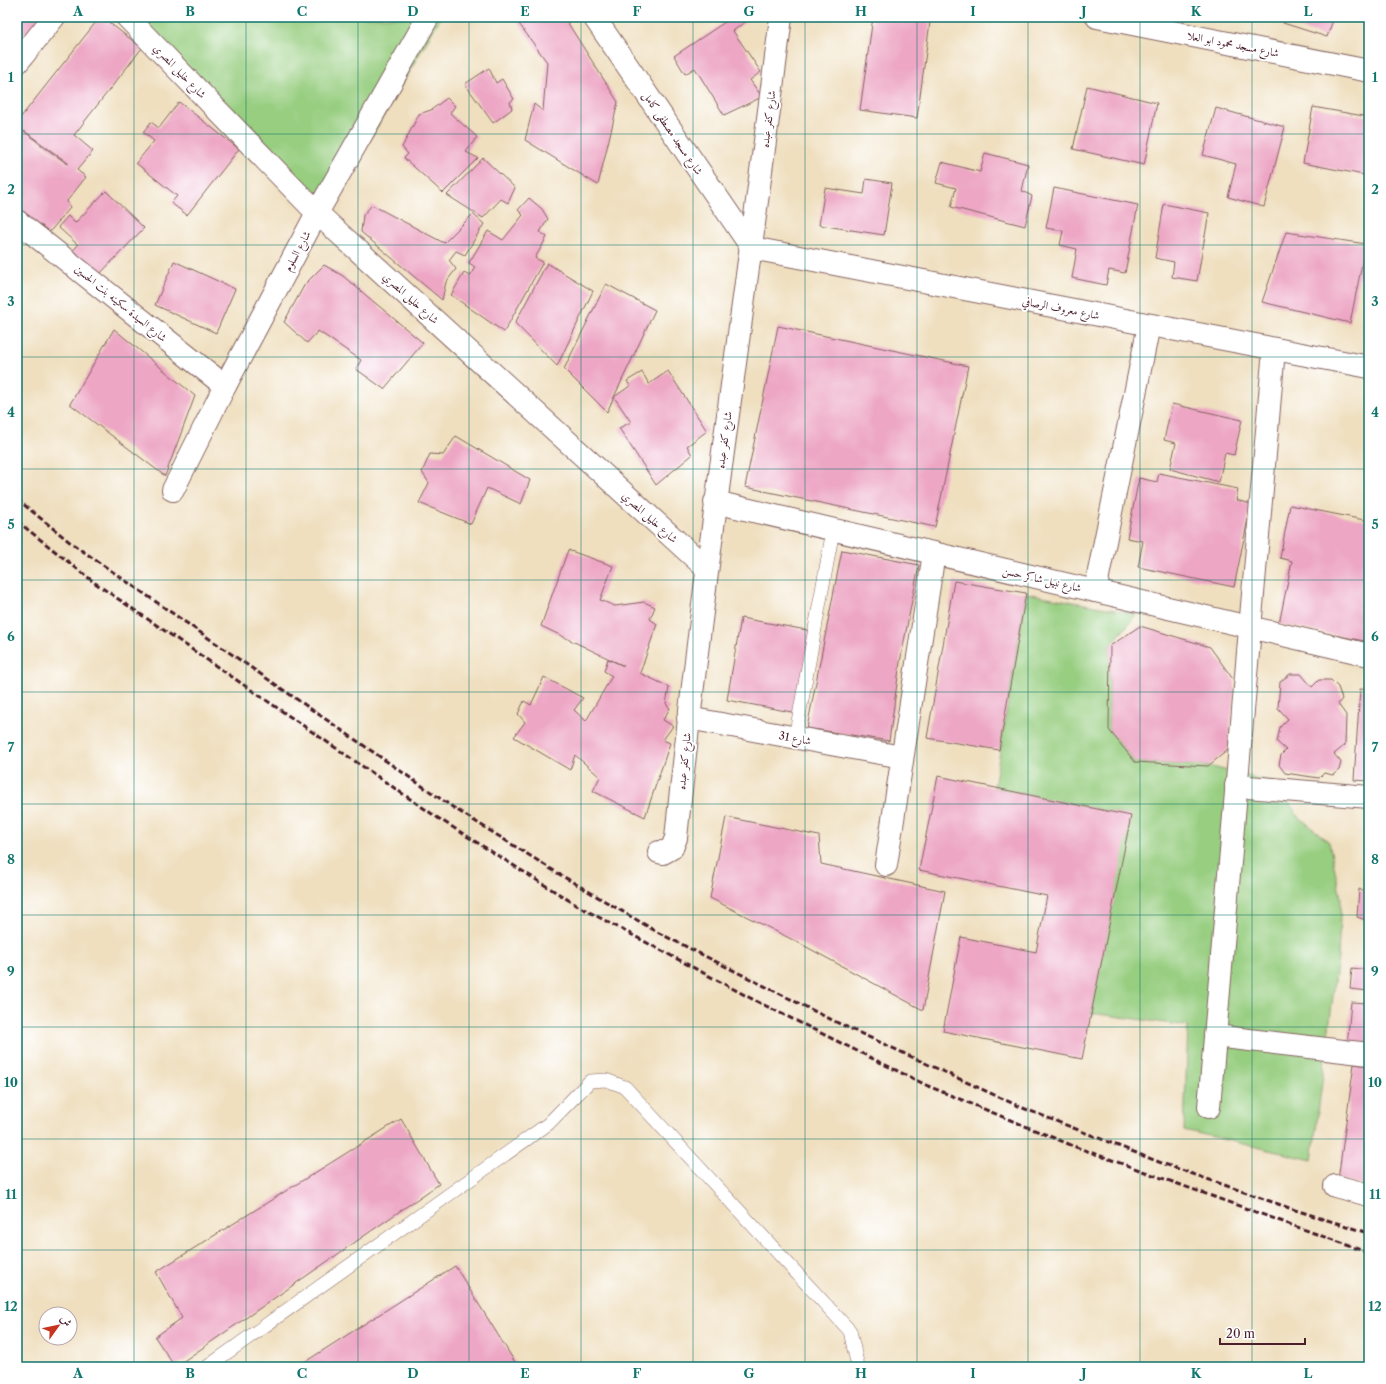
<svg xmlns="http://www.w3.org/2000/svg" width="1386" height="1384" viewBox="0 0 1386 1384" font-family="'Libre Caslon Text',Amiri,serif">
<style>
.green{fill:#97ce80;stroke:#707656}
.building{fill:#eda6c4;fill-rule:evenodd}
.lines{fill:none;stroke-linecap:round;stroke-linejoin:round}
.service-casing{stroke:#84625f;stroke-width:14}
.minor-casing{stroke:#84625f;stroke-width:24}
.service{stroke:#fff;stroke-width:13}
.minor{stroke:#fff;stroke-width:22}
.rail{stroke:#4a1f2b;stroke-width:3;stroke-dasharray:6 3;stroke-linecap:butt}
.grid{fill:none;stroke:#0f766e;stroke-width:1;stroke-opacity:0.55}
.labels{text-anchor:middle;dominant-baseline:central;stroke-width:4;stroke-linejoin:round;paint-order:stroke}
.street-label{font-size:11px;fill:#4a1f2b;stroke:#fff}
.neatline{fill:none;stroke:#0f766e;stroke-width:1.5}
.grid-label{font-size:13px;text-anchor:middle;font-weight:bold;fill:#0f766e}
</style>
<rect width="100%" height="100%" fill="#fff"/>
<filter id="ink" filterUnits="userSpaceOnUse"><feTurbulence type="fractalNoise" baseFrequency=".025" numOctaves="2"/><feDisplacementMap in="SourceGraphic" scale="8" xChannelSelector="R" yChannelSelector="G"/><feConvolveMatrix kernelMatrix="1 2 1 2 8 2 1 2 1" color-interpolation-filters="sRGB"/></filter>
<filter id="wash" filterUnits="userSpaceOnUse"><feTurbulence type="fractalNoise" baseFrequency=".012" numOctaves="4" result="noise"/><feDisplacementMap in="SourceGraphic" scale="16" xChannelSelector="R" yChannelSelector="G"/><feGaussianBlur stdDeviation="0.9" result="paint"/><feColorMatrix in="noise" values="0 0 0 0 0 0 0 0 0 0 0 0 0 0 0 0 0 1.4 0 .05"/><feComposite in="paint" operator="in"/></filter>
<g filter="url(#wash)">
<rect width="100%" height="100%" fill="#efdfbf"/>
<g class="green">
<polygon points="135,17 441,17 330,208"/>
<polygon points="1026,593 1137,614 1110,646 1109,730 1135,762 1208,766 1276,783 1298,816 1329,842 1341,898 1338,957 1312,1160 1184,1130 1188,1026 1091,1013 1130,816 994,788"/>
</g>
<g id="blocks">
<g class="building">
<polygon points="17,17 42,17 17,43"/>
<path d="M 100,17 L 102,17 L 142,48 L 74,135 L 93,151 L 77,170 L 86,177 L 67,201 L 70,208 L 46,236 L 17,209 L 17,122 ZM 24,131 L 68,163 L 68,164 L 45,148 Z"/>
<polygon points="514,17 564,17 618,102 598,185 525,140 534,104 543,111 547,62"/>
<polygon points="727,17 742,17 745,22 733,31 761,72 750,80 762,97 724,115 695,68 685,74 674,56 728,20"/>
<polygon points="873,17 892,17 930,22 917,118 860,110"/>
<polygon points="1285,17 1334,17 1327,37 1283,23"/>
<polygon points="489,68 496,83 502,79 514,99 510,102 512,109 493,123 465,84"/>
<polygon points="1087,86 1157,103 1144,165 1073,149"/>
<polygon points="447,98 455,106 450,113 477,137 466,152 478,158 443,193 404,158 408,154 402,147 419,114 431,110"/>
<polygon points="179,102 239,149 187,215 171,203 177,196 136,163 154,141 143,132 151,122 159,128"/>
<polygon points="1313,107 1369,117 1369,176 1303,163"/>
<polygon points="1216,108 1285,127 1264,207 1228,197 1236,164 1203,155"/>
<polygon points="985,153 1028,164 1022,191 1032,196 1025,226 951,207 956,188 936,183 942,162 980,172"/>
<polygon points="483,158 515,188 508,203 501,199 483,218 447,195"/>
<polygon points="866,179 892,183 884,235 819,225 825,188 864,194"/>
<polygon points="1054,188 1138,205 1125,273 1109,270 1106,285 1072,278 1077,249 1060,245 1063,231 1046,228"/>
<polygon points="106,191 144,228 94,280 68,256 78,245 58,227 68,216 75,223"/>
<polygon points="529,198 542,209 548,219 540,232 547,237 535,258 543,262 504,332 451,295 464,273 470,276 475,267 469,263 488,231 503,240 523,215 518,210"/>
<polygon points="1164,204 1209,213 1197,281 1172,277 1174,262 1155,258"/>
<polygon points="372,205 444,243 473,214 484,224 465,255 456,251 449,260 456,269 446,282 442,300 361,232 363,215"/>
<polygon points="1286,232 1366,244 1350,323 1262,302"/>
<polygon points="174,261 235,289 216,333 155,305"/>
<polygon points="547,263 593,291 557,366 515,323"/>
<polygon points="324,265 343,276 423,343 384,389 356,369 361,360 318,331 307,343 284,322 305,284"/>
<polygon points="606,284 655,310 607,412 564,369"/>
<polygon points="778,326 968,366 935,527 745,487"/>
<polygon points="114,329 195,396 165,476 70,404"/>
<polygon points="668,371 707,431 687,446 692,455 656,485 619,428 631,422 614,397 630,386 627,381 642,372 649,384"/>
<polygon points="1172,404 1242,420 1234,455 1225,453 1219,482 1170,469 1176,443 1164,440"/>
<polygon points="456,436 530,480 521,504 487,488 471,524 419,503 429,483 422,472 430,454 443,455"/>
<polygon points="1159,473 1238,489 1236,500 1251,504 1234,587 1138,567 1143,541 1127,538 1139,478 1157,482"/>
<polygon points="1290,505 1369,521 1369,642 1279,624 1292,561 1280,558"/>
<polygon points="568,550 613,566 600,600 615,606 644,602 655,607 650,619 657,624 640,673 669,687 666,704 670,708 663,720 673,726 663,740 670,743 645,817 593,791 600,777 575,755 570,770 514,737 525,722 518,714 524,701 531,705 544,677 583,698 574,710 586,721 612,676 604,671 608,659 624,666 541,626"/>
<polygon points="842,550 919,565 900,662 889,741 807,728"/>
<polygon points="954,581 1026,593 999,750 927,738"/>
<polygon points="741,618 812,631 797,713 727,700"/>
<polygon points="1140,626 1210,647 1235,682 1228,750 1208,766 1135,762 1109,730 1110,646"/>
<polygon points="1290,674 1301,674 1312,687 1319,680 1331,680 1338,687 1342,699 1338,704 1346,715 1345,745 1334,754 1341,762 1339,770 1333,775 1324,773 1319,778 1285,773 1279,765 1281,755 1286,750 1277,742 1280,727 1288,719 1278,708 1280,682"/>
<polygon points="1360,689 1369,690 1369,781 1354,780"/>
<polygon points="938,776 1131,816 1082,1059 943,1031 961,937 1036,952 1047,896 919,870"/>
<polygon points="726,817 819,836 821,864 945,891 923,1010 801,944 710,898"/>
<polygon points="1359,889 1369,894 1369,921 1357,917"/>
<polygon points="1352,968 1369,970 1369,991 1350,989"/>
<polygon points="1368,996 1369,1049 1347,1047 1351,1002 1367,1003"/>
<polygon points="1354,1064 1369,1066 1369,1187 1338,1180"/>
<polygon points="401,1119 439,1184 175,1367 155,1337 182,1318 156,1272"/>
<polygon points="455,1266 518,1367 297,1367"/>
</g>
</g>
</g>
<g filter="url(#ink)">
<use href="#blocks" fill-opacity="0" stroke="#84625f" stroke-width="1"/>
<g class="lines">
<defs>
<g id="service">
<polyline points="795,738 833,530"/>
<polyline points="207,1367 548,1124 590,1081 606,1080 625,1087 850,1331 858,1367"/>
</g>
<g id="minor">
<polyline points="127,17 317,213 706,568"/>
<polyline points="594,17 752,248"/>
<polyline points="1097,17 1369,71"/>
<polyline points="17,63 54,17"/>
<polyline points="17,221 225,386"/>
<polyline points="752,248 1369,367"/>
<polyline points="173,490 225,386 317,213 428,17"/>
<polyline points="715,502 1369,655"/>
<polyline points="1095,591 1149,325"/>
<polyline points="688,718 902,757"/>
<polyline points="1236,786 1369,797"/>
<path d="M 659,852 L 663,853 L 672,848 L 676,838 C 704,564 747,291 781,17"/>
<polyline points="886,865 934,553"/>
<polyline points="1215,1036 1369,1054"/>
<polyline points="1209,1107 1274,349"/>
<polyline points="1335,1186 1369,1195"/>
</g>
</defs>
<use href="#service" class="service-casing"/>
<use href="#minor" class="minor-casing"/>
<use href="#service" class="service"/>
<use href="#minor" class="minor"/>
<g class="rail">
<polyline points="17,499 71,543 454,808 559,874 659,933 840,1024 1023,1108 1159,1162 1295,1210 1369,1233"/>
<polyline points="17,521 95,583 438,818 578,906 756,1001 928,1086 1076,1147 1369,1253"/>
</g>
</g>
</g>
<path class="grid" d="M 134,17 L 134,1367M 246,17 L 246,1367M 358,17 L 358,1367M 469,17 L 469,1367M 581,17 L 581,1367M 693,17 L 693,1367M 805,17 L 805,1367M 917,17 L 917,1367M 1028,17 L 1028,1367M 1140,17 L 1140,1367M 1252,17 L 1252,1367M 17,134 L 1369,134M 17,245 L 1369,245M 17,357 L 1369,357M 17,469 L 1369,469M 17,580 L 1369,580M 17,692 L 1369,692M 17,804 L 1369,804M 17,915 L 1369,915M 17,1027 L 1369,1027M 17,1139 L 1369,1139M 17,1250 L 1369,1250"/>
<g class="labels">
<g class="street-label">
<text transform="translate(1233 44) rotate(11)">شارع مسجد محمود ابو العلا</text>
<text transform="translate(180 71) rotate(46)">شارع خليل المصري</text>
<text transform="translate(768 119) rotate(-83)">شارع كفر عبده</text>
<text transform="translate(673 133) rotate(56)">شارع مسجد مصطفى كامل</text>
<text transform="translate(297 251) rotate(-62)">شارع السلوم</text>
<text transform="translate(411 298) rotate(42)">شارع خليل المصري</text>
<text transform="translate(121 303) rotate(39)">شارع السيدة سكينه بنت الحسين</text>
<text transform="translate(1061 308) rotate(11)">شارع معروف الرصافي</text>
<text transform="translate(724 440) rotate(-82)">شارع كفر عبده</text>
<text transform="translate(650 517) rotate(42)">شارع خليل المصري</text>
<text transform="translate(1042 579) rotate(13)">شارع نبيل شاكر حسن</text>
<text transform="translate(795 738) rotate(10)">شارع 31</text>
<text transform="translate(684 761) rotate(-84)">شارع كفر عبده</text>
</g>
</g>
<rect width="1386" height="1384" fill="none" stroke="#fff" stroke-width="44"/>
<g transform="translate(58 1326) rotate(57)"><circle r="19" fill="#ffffff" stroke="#b7a5aa"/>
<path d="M0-3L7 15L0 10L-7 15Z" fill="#c8321e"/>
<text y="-6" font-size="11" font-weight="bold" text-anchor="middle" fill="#4a1f2b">ش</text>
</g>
<path d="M1220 1338v6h85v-6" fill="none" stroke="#4a1f2b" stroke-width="2"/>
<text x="1226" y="1338" font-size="12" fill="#4a1f2b" stroke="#ffffff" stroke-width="3" paint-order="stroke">20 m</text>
<rect x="22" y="22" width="1342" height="1340" class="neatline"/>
<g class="grid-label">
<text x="78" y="16">A</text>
<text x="190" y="16">B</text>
<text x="302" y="16">C</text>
<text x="413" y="16">D</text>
<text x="525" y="16">E</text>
<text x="637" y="16">F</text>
<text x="749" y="16">G</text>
<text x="861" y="16">H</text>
<text x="973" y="16">I</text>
<text x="1084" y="16">J</text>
<text x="1196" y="16">K</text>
<text x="1308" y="16">L</text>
<text x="11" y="82">1</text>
<text x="1375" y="82">1</text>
<text x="11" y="194">2</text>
<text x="1375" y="194">2</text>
<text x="11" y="306">3</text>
<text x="1375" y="306">3</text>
<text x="11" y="417">4</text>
<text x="1375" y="417">4</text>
<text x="11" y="529">5</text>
<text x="1375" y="529">5</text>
<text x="11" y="641">6</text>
<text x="1375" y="641">6</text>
<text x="11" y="752">7</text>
<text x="1375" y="752">7</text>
<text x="11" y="864">8</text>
<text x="1375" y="864">8</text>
<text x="11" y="976">9</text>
<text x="1375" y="976">9</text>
<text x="11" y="1087">10</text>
<text x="1375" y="1087">10</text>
<text x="11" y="1199">11</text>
<text x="1375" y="1199">11</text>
<text x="11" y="1311">12</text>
<text x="1375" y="1311">12</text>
<text x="78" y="1378">A</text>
<text x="190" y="1378">B</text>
<text x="302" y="1378">C</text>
<text x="413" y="1378">D</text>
<text x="525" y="1378">E</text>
<text x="637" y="1378">F</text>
<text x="749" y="1378">G</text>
<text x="861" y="1378">H</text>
<text x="973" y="1378">I</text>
<text x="1084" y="1378">J</text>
<text x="1196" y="1378">K</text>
<text x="1308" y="1378">L</text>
</g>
</svg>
